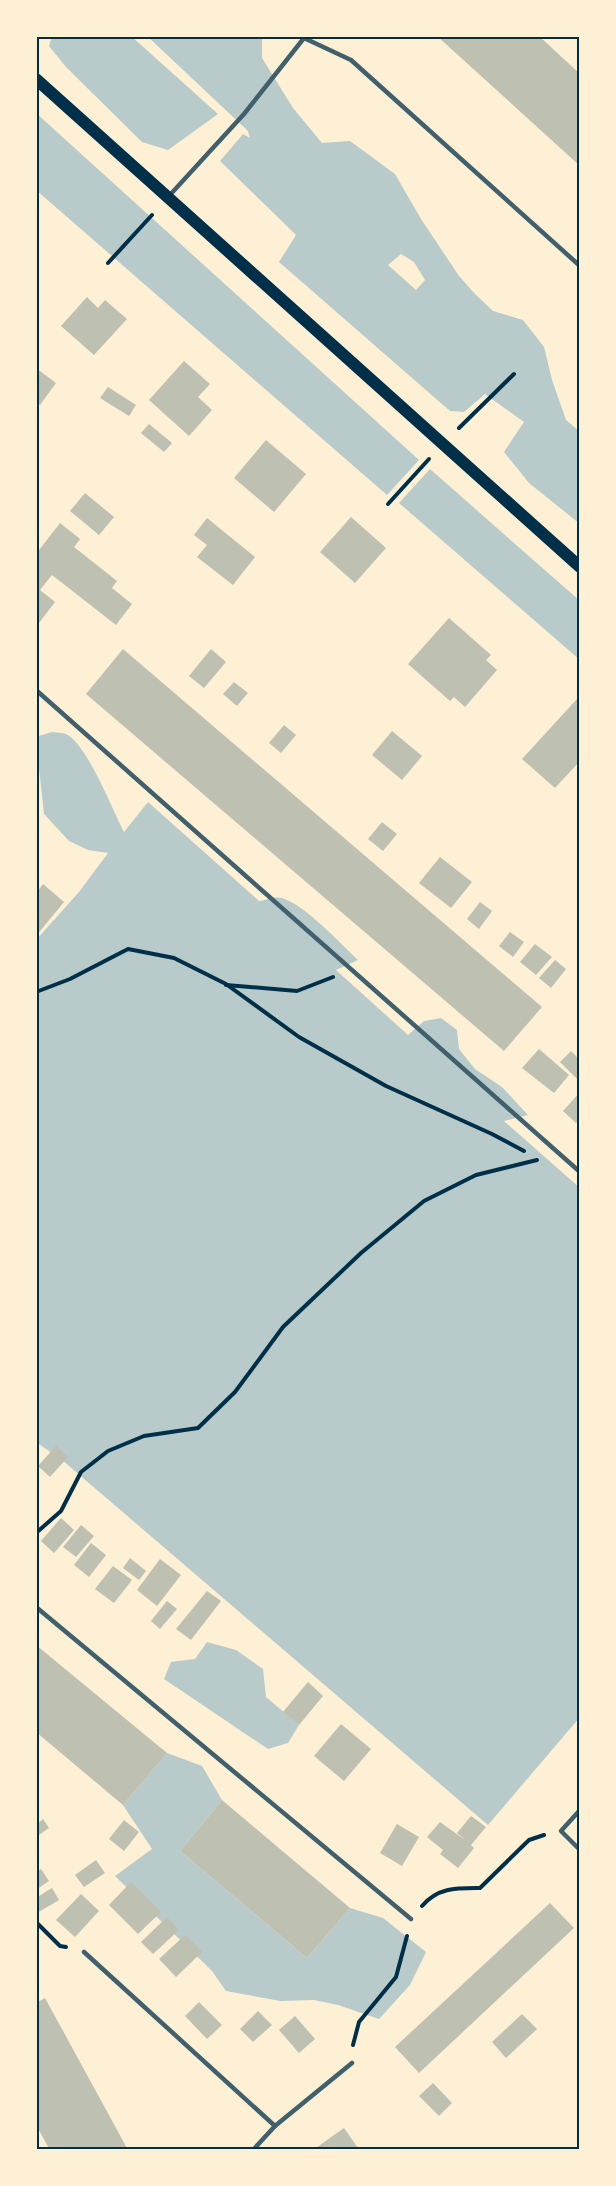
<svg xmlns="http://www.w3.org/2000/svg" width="616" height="2186" viewBox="0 0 616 2186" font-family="Inter,sans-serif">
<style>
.green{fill:#b9caca;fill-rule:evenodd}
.building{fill:#bec0b2}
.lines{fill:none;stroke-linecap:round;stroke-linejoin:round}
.path{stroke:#003049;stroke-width:4}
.service{stroke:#3f606c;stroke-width:4.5}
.secondary{stroke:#003049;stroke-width:12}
.neatline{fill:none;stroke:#003049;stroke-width:2}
</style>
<rect width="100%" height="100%" fill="#fdf0d5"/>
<g class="green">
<polygon points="52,36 131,36 218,114 168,150 142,142 66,67 49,46"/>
<path d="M 147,36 L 262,36 L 262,58 L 293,108 L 322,143 L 350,141 L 395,174 L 421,219 L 459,276 L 475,294 L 493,311 L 523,320 L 544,347 L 552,380 L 566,420 L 580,432 L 580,524 L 529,483 L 504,452 L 524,422 L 485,394 L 464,412 L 450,411 L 279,262 L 296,235 L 220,161 L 243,134 L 250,138 L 248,131 ZM 401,254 L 414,262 L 425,280 L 416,290 L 388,265 Z"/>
<polygon points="36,113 419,460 387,495 36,190"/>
<polygon points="430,469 580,601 580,660 399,503"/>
<path d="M 52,732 C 56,732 62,733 66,734 C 87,744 112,809 124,832 L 148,802 L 259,901 C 266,900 276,896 282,898 C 305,905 340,943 358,960 L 336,970 L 408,1035 L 424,1021 L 441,1018 L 457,1030 L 459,1049 L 475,1069 L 502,1087 L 528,1115 L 504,1121 L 580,1188 L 580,1717 L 488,1825 L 62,1460 L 36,1442 L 36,940 L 79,892 L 108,853 L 88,850 L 69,841 L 44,814 L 39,768 L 39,736 Z"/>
<polygon points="207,1642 236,1650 263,1669 266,1697 299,1725 288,1743 268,1749 164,1679 171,1662 195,1659"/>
<polygon points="167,1753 202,1766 222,1800 180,1851 307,1958 350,1908 383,1918 426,1952 410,1985 379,2019 338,2005 314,2000 280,2001 226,1991 212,1971 115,1876 152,1849 123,1805"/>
</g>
<g class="building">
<polygon points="437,36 539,36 580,74 580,166"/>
<polygon points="87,297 98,308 105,300 127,319 94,355 61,326"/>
<polygon points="184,361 210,384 198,397 212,410 189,436 149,400"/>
<polygon points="36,368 56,383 40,405 36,402"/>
<polygon points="108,387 136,405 129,416 100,398"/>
<polygon points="149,424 172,443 164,452 141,433"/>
<polygon points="266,440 306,474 274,512 234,478"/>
<polygon points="85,493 114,517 99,535 70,511"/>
<polygon points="351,517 386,548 355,583 320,552"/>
<polygon points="207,518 255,557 233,585 197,557 207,545 194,535"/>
<polygon points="60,523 80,539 74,547 117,581 112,588 132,604 116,625 52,575 40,590 55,602 39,623 36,620 36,554"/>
<polygon points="449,618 491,655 486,660 497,670 465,707 454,697 450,701 408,664"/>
<polygon points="123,649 542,1007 504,1051 86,694"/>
<polygon points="211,649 226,662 204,688 189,676"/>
<polygon points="234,682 248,693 237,706 223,694"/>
<polygon points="577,699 580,702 580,761 555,788 522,759"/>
<polygon points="284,725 296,735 281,753 269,743"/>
<polygon points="392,731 422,756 402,780 372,755"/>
<polygon points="382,822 397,834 383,851 368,839"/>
<polygon points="440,857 472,882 451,908 419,883"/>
<polygon points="43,884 64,902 36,936 36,893"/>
<polygon points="480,902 492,911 479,929 467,919"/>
<polygon points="510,932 524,942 513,957 499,946"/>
<polygon points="535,944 552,957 536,975 520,962"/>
<polygon points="555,960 566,969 551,988 539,978"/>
<polygon points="539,1049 569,1075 554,1093 522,1068"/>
<polygon points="571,1051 580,1060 580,1082 560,1062"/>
<polygon points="580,1092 580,1119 576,1123 563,1111"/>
<polygon points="56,1446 68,1457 50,1477 38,1466"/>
<polygon points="61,1518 74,1530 54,1553 41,1541"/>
<polygon points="81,1525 94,1536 76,1557 63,1547"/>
<polygon points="91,1543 106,1555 89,1577 74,1565"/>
<polygon points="130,1558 146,1571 139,1580 123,1568"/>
<polygon points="160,1559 181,1575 157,1606 137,1590"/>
<polygon points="113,1566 132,1580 114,1603 95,1589"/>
<polygon points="207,1591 221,1601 191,1640 176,1629"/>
<polygon points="167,1601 177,1609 160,1629 151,1621"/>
<polygon points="36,1645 167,1753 123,1805 36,1732"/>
<polygon points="308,1682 323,1696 299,1725 283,1712"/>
<polygon points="341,1724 371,1749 344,1781 314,1756"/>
<polygon points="222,1800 350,1908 307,1958 180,1851"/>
<polygon points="471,1816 486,1827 471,1845 474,1848 458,1868 440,1854 443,1850 427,1837 440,1822 465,1840 457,1833"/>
<polygon points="43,1819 49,1828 36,1837 36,1825"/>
<polygon points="124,1820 139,1832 124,1851 109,1839"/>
<polygon points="397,1824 419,1837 402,1866 380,1853"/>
<polygon points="96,1860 105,1873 84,1887 75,1875"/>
<polygon points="41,1869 49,1881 36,1890 36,1872"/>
<polygon points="131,1882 161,1912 138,1934 109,1905"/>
<polygon points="52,1888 59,1900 37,1913 36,1898"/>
<polygon points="81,1894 99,1911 75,1937 56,1920"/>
<polygon points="550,1903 574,1928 419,2073 395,2047"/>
<polygon points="167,1917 179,1930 153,1954 141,1942"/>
<polygon points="185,1935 202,1952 176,1977 159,1959"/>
<polygon points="45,1998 128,2150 50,2150 36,2125 36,2003"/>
<polygon points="199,2002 222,2025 207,2039 185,2016"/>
<polygon points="258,2011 272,2025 253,2042 240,2029"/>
<polygon points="522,2014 537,2029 506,2058 492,2042"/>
<polygon points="295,2016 315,2039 299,2053 279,2030"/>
<polygon points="433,2083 452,2103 439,2116 419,2096"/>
<polygon points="344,2128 358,2148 355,2150 313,2150"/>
</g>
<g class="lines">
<g class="path">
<polyline points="108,263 152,215"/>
<polyline points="459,428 514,374"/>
<polyline points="388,504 429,459"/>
<polyline points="226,985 297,991 333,977"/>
<polyline points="36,992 70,979 128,949 174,958 226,984 299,1037 386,1086 492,1134 524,1151"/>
<polyline points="36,1533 61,1511 81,1472 108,1451 144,1436 198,1428 235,1392 283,1327 361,1253 424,1201 476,1175 537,1160"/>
<path d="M 422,1906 C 438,1887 457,1888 480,1888 L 529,1840 L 544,1835"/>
<polyline points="36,1922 60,1946 66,1947"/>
<polyline points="353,2045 359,2022 396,1977 407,1936"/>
</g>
<g class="service">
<polyline points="169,196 244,114 304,38 351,60 580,266"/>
<polyline points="36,690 580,1172"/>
<polyline points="36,1607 411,1919"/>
<polyline points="580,1810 561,1831 580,1850"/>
<polyline points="84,1952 275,2126"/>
<polyline points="253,2150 275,2126 352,2063"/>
</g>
<polyline class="secondary" points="36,79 580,567"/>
</g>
<rect width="616" height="2186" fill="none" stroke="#fdf0d5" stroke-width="75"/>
<rect x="38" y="38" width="540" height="2110" class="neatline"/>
</svg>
